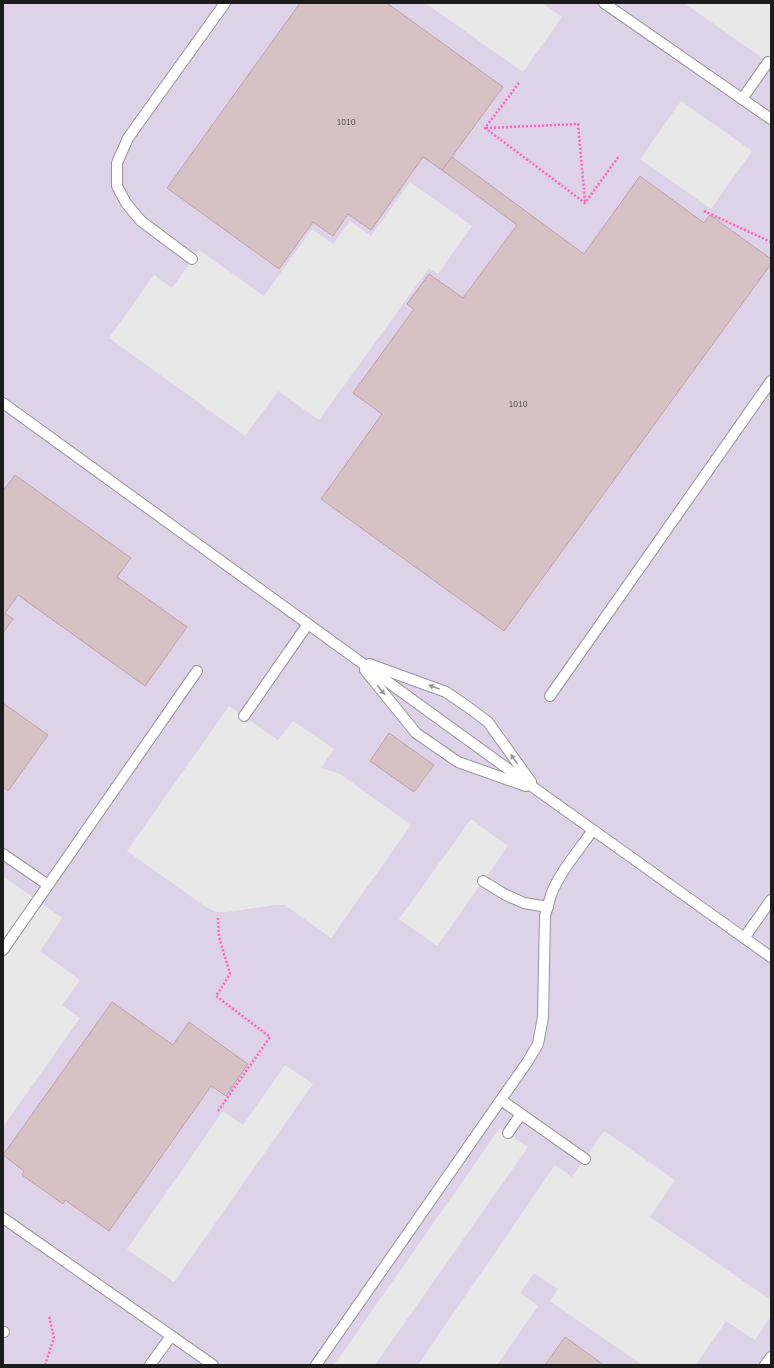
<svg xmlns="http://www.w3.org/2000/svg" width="774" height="1368" viewBox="0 0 774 1368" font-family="'Nunito Sans',sans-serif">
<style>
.industrial{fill:#ded2e9}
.parking{fill:#e8e8e8}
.building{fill:#d6c1c5;stroke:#c2a2a9}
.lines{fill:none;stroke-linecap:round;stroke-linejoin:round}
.service-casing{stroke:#969696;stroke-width:12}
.path{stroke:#ff62b8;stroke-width:2.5;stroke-dasharray:2 2;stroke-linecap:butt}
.service{stroke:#fff;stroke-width:10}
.oneway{fill:#999}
.labels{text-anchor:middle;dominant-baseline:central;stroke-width:4;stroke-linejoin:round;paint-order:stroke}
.number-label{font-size:8px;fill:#4a4546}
</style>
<rect width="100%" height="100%" fill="#efe1e1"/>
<rect class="industrial" x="3" y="3" width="768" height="1362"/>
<g class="parking">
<polygon points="425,3 542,3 562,17 523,72"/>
<polygon points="684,3 771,3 771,64 768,62"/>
<polygon points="681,101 752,151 711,209 640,159"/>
<polygon points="410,182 472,226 438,274 429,268 319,420 278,391 245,436 109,338 154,275 172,288 199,250 264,296 312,229 333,244 350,221 371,236"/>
<polygon points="229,706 278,740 293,721 334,749 321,768 340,774 411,825 331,938 285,905 275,905 227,912 216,912 206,907 127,851"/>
<polygon points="471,819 508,846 437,946 399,919"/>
<polygon points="3,876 62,918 40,951 80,980 62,1005 80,1018 3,1127"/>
<polygon points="285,1065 313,1084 174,1282 127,1249 223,1111 243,1125"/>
<polygon points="500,1128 528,1147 375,1365 334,1365"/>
<polygon points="604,1131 675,1180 650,1217 771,1300 771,1316 755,1340 726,1321 696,1365 642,1365 550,1301 558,1289 534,1273 520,1293 538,1306 497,1365 418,1365 555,1165 572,1177"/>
</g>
<g class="building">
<polygon points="300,3 387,3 503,87 442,170 423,157 371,230 348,214 333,236 313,222 279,269 167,188"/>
<polygon points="452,157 584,254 640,176 704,223 710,215 771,259 771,264 504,631 321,499 382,414 353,393 414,309 407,304 429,274 463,298 517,225 442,170"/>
<polygon points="15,475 131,558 117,577 187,627 145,686 18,595 5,613 13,619 3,633 3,491"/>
<polygon points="3,703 48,735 8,791 3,787"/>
<polygon points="389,733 434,765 414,792 370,761"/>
<polygon points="112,1002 173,1045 189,1022 248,1064 226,1096 211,1086 109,1231 65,1200 63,1204 22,1175 24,1171 3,1155"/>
<polygon points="565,1337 604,1365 545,1365"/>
</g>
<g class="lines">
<defs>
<g id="service">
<polyline points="604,3 771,119"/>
<polyline points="742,99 768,62"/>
<polyline points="192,259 141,221 126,203 117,186 117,163 128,138 225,3"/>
<polyline points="3,403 537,790 771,957"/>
<polyline points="369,664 446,692 468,707 488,722 531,782"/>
<polyline points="365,670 416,733 458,762 526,786"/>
<polyline points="550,696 771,381"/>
<polyline points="244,716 308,624"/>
<polyline points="3,854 48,885"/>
<polyline points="483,881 504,894 524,903 548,907"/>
<polyline points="744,938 771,900"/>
<polyline points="3,950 197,671"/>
<polyline points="501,1100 585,1159"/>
<polyline points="508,1133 521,1114"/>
<polyline points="3,1218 213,1365"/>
<polyline points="3,1332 4,1332"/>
<polyline points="150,1365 171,1336"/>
<path d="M 316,1365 L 528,1061 L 538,1044 L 543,1017 L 545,916 C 547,909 549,902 551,895 C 559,873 579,850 593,830"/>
<polyline points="765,1365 771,1357"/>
</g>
</defs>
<use href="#service" class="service-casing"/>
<g class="path">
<polyline points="519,83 485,128 585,203 619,156"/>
<polyline points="486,128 578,124 585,202"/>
<polyline points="704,211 771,242"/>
<polyline points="218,1111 270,1037 216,996 230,974 219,937 218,918"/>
<polyline points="45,1365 54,1338 49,1316"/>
</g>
<use href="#service" class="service"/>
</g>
<defs><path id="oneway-solid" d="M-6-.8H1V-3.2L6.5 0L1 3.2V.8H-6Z"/></defs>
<g class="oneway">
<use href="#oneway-solid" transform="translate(434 687) rotate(-160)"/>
<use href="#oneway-solid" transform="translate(381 690) rotate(51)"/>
<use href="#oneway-solid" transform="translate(514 759) rotate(-126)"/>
</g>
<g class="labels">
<g class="number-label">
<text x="346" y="122">1010</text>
<text x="518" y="404">1010</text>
</g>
</g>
<rect width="774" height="1368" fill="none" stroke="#1c1c1c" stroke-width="8"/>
</svg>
